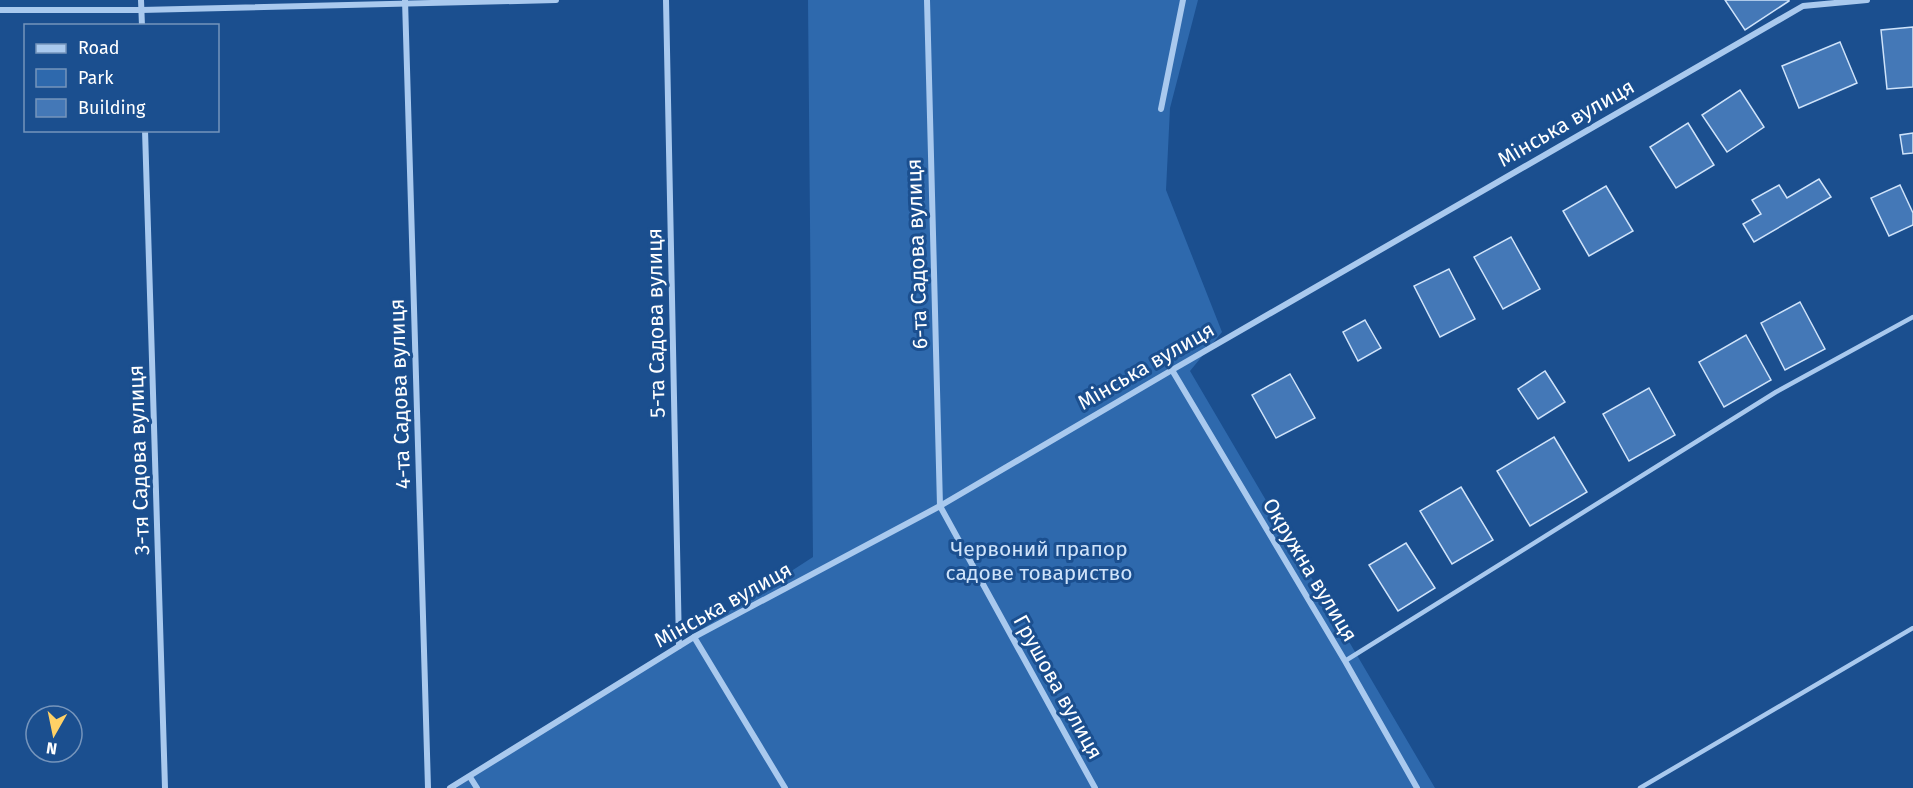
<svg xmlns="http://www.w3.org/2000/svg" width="1913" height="788" viewBox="0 0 1913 788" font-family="'Fira Sans',sans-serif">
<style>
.green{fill:#2e69ad}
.building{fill:#4478b7;stroke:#cfe3fa;stroke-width:1.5}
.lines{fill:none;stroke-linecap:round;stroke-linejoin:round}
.lane{stroke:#a9c9ee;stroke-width:4.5}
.street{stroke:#a9c9ee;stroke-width:6}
.labels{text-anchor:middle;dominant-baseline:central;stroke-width:6;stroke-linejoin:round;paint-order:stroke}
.street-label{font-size:21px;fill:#fff;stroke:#1b4f8f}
.park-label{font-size:21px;fill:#cfe3fa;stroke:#1b4f8f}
</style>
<rect width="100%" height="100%" fill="#1b4f8f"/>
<polygon class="green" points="808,0 1198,0 1170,108 1166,190 1222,332 1190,371 1435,788 456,788 813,557"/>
<g class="building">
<polygon points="1725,0 1789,0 1789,1 1745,30"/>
<polygon points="1913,27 1913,87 1887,89 1881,30"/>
<polygon points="1840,42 1857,83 1799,108 1782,66"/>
<polygon points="1740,90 1764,127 1727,152 1702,115"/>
<polygon points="1688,123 1714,165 1676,188 1650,147"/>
<polygon points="1913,133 1913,153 1903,154 1900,135"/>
<polygon points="1819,179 1831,197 1754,242 1743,224 1761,214 1752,200 1779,185 1787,198"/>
<polygon points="1900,185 1913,213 1913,225 1889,236 1871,198"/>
<polygon points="1606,186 1633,231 1589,256 1563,211"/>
<polygon points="1511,237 1540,289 1503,309 1474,257"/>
<polygon points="1449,269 1475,319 1440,337 1414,286"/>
<polygon points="1800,302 1825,349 1785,370 1761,323"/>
<polygon points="1365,320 1381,348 1358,361 1343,332"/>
<polygon points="1746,335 1771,380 1724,407 1699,362"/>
<polygon points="1545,371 1565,402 1538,419 1518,389"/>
<polygon points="1290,374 1315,418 1276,438 1252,395"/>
<polygon points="1649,388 1675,435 1629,461 1603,414"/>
<polygon points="1554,437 1587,492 1530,526 1497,471"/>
<polygon points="1461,487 1493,540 1452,564 1420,511"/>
<polygon points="1406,543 1435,588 1398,611 1369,565"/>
</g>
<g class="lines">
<g class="lane">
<polyline points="1345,661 1776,392 1913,317"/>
<polyline points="1640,788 1913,628"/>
</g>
<g class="street">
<polyline points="141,0 142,26"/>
<polyline points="405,0 428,788"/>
<polyline points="666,0 679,646"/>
<polyline points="927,0 940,506 1095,788"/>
<polyline points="0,10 141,10 556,0"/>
<polyline points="1161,109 1183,0"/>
<polyline points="145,130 165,788"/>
<polyline points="1172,370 1345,661 1417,788"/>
<polyline points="694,637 785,788"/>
<polyline points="470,777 477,788"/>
<polyline points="450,788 694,637 940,506 1172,370 1803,6 1867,0"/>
</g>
</g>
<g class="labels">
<g class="street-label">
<text transform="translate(1566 123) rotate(-30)">Мінська вулиця</text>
<text transform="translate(917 254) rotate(-92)">6-та Садова вулиця</text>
<text transform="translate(656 323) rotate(-91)">5-та Садова вулиця</text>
<text transform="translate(1146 366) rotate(-30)">Мінська вулиця</text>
<text transform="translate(400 394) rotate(-92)">4-та Садова вулиця</text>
<text transform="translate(139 460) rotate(-92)">3-тя Садова вулиця</text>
<text transform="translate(1310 570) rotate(59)">Окружна вулиця</text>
<text transform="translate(723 605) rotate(-29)">Мінська вулиця</text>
<text transform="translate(1058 687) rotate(61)">Грушова вулиця</text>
</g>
<g class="park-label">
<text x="1039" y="549">Червоний прапор<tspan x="1039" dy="24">садове товариство</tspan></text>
</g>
</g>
<rect x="24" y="24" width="195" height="108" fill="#1b4f8f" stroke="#7695bc" stroke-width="1.5"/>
<rect x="36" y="44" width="30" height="9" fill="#a9c9ee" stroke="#7695bc" stroke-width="1.5"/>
<text x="78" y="54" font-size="18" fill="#ffffff">Road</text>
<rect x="36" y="69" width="30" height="18" fill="#2e69ad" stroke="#7695bc" stroke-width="1.5"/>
<text x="78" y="84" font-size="18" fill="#ffffff">Park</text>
<rect x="36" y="99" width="30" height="18" fill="#4478b7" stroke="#7695bc" stroke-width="1.5"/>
<text x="78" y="114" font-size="18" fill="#ffffff">Building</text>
<g transform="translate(54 734) rotate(189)"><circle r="28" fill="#1b4f8f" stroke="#7695bc" stroke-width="1.5"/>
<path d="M0-4.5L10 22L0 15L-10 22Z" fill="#ffd166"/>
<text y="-9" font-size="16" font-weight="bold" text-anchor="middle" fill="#ffffff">N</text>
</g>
</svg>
